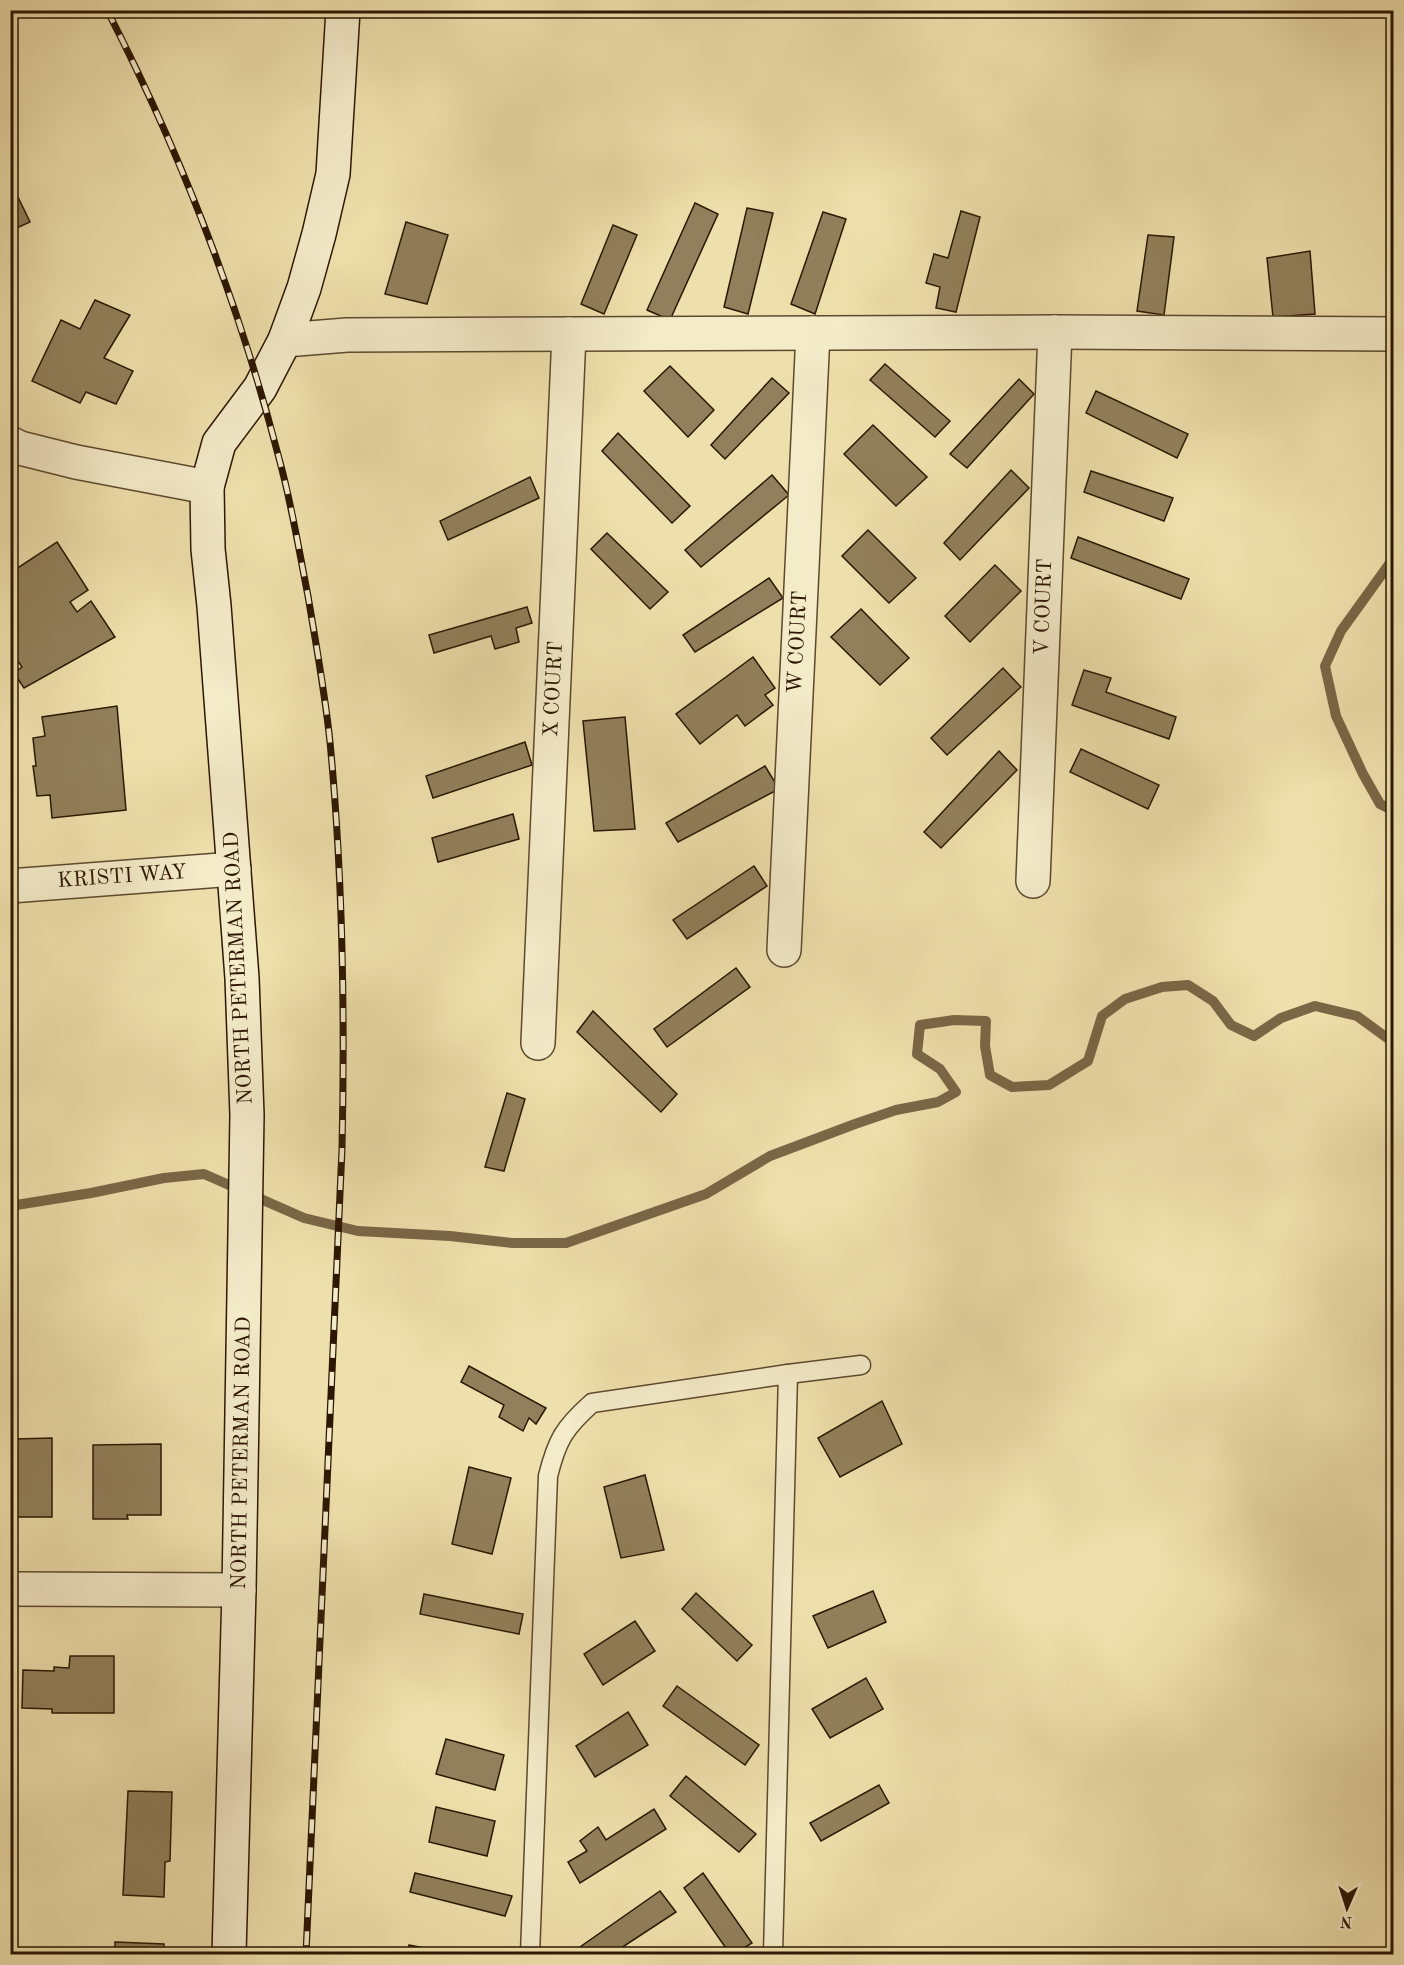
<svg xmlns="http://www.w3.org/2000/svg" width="1404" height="1965" viewBox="0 0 1404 1965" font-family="'Old Standard TT',serif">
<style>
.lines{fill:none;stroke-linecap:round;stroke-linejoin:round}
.stream{stroke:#796746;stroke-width:10}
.building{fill:#91805b;stroke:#2d1703;stroke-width:1.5}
.lane-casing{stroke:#5d492d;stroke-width:21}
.street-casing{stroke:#5d492d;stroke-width:36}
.secondary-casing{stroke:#2d1703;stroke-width:36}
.lane{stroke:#f4ebc9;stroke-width:18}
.street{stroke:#f4ebc9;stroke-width:33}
.secondary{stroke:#f4ebc9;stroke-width:33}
.rail-casing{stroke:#2d1703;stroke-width:7}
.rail{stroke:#f4ebc9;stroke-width:4.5;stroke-dasharray:14;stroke-linecap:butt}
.labels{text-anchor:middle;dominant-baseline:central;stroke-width:4.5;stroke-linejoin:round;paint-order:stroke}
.street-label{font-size:21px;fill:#2d1703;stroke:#f4ebc9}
</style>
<rect width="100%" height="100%" fill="#eee0ac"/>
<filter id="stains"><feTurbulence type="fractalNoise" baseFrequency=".00333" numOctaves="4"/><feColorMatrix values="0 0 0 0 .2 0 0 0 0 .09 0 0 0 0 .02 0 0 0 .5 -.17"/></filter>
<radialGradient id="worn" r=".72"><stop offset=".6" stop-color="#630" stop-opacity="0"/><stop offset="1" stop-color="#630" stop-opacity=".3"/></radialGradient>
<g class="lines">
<g class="stream">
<polyline points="1394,553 1390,563 1341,631 1325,666 1336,716 1363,774 1380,804 1394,811"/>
<polyline points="10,1206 91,1193 164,1178 204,1174 304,1218 358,1231 450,1236 512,1243 566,1243 706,1194 770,1156 855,1124 896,1110 938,1102 956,1092 940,1069 917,1054 920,1025 954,1020 986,1021 985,1046 990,1075 1012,1087 1049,1085 1088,1061 1102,1016 1125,999 1162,987 1188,985 1213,1001 1231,1025 1254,1036 1281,1018 1315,1006 1357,1016 1394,1043"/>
</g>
</g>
<g class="building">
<polygon points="16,193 30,222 10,231 10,196"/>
<polygon points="695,203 718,214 670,320 647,310"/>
<polygon points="747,208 773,213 748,314 724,307"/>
<polygon points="961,211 980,217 956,312 936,308 940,287 926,283 934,254 948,258"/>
<polygon points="823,212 846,219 815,314 791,304"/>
<polygon points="406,222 448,235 427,304 385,294"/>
<polygon points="613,225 637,235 604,314 581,304"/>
<polygon points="1148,235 1174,237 1164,315 1137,311"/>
<polygon points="1310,251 1315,314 1273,317 1267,258"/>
<polygon points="95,300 130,315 104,358 133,371 116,404 86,392 80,403 32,381 61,320 80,329"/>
<polygon points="885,364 950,421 935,437 870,380"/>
<polygon points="670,366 714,410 688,437 644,391"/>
<polygon points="772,378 789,393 725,459 711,445"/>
<polygon points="1019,379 1034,394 967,468 950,454"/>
<polygon points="1096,391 1188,434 1177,458 1086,413"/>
<polygon points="873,425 927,477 896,506 844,454"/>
<polygon points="618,433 690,506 672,523 602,451"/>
<polygon points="1011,470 1029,488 960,560 944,543"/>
<polygon points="1091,471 1173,498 1164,521 1084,492"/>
<polygon points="772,475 789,495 701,567 685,550"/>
<polygon points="530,477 539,498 448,540 440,521"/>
<polygon points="868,530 916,578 889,603 842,556"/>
<polygon points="607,533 668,592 650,609 591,549"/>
<polygon points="1078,537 1189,579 1181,599 1071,558"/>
<polygon points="57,542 88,590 70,602 77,612 91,601 115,637 24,688 14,673 22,667 10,649 10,573"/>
<polygon points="995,565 1021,591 970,642 945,616"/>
<polygon points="769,578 783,598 695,652 683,635"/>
<polygon points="527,607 532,623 516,628 519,642 495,649 491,636 434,653 429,635"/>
<polygon points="861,609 909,658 880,685 831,637"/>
<polygon points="753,657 775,688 765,695 773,705 745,726 737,715 700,744 676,714"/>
<polygon points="1003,668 1021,687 947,755 931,738"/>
<polygon points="1084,670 1111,678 1106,692 1176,717 1169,739 1072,705"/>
<polygon points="117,706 126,810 52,818 50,795 37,796 33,766 36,766 33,738 45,736 42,717"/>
<polygon points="625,717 635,829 594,831 583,721"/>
<polygon points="525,742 532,765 433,798 426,776"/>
<polygon points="1081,749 1159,785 1148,809 1070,772"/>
<polygon points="999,751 1017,770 941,848 924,832"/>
<polygon points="765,766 779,789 678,842 666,823"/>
<polygon points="513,814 519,839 438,862 432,838"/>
<polygon points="754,866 767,886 687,939 673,920"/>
<polygon points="736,968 750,987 667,1047 654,1029"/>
<polygon points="593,1011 677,1094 661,1112 577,1032"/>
<polygon points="507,1093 525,1099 504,1171 485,1167"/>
<polygon points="469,1366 546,1408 536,1424 529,1418 523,1431 499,1417 504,1405 461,1382"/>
<polygon points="882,1401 902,1444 840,1477 818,1438"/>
<polygon points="52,1438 52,1517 10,1517 10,1456 14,1456 14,1439"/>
<polygon points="161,1444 161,1515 127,1515 128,1519 93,1519 93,1445"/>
<polygon points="469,1467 511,1478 492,1554 452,1544"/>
<polygon points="645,1475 664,1550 621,1558 604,1487"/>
<polygon points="873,1591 886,1622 828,1648 813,1616"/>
<polygon points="696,1593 752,1645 737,1661 682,1609"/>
<polygon points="424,1594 523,1614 519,1634 420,1614"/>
<polygon points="635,1621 655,1651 603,1685 584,1654"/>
<polygon points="70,1656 114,1656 114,1713 52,1713 52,1709 22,1708 23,1670 54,1671 54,1667 69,1668"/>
<polygon points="866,1678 883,1709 830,1738 812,1709"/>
<polygon points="677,1686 759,1745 745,1765 663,1706"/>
<polygon points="628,1712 648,1745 595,1777 576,1746"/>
<polygon points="446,1739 504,1755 495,1790 436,1774"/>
<polygon points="686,1776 756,1834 739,1852 670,1796"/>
<polygon points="879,1785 889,1803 821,1841 810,1823"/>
<polygon points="128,1791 172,1792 170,1861 165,1862 164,1897 123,1895"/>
<polygon points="436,1807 495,1821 487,1856 429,1842"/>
<polygon points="654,1809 666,1829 580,1883 568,1862 587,1851 580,1841 598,1827 606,1840"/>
<polygon points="415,1873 512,1896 505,1916 410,1892"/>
<polygon points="703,1873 752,1943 734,1954 730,1954 684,1888"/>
<polygon points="660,1891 676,1912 612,1954 570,1954"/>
<polygon points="115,1942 164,1944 164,1954 115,1954"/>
<polygon points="409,1945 456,1954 407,1954"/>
</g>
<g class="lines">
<defs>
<g id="lane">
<polyline points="788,1374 861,1365"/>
<path d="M 530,1954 L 548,1476 C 557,1440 564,1428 592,1403 L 788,1374 L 773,1954"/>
</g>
<g id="street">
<polyline points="285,340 347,335 1055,332 1394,334"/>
<polyline points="10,443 20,448 76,462 207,487"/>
<polyline points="1033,881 1055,332"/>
<polyline points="10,886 234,869"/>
<polyline points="784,950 813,333"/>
<polyline points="538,1043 569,334"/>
<polyline points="10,1589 239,1590"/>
</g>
<polyline id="secondary" points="229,1954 239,1590 247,1115 242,978 214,606 208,549 207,487 219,443 260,388 285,340 304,288 319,234 333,174 343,10"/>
</defs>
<use href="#lane" class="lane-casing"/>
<use href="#street" class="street-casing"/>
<use href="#secondary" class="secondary-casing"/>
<use href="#lane" class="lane"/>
<use href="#street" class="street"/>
<use href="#secondary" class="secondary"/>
<defs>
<path id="rail" d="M 107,10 C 181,154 240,306 280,462 C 292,506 299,551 308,596 C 316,644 325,693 330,742 C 343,877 345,1013 342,1149 L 306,1954"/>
</defs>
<use href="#rail" class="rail-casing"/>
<use href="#rail" class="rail"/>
</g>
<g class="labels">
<g class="street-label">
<text transform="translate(1044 607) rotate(-88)">V COURT</text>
<text transform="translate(798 642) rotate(-87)">W COURT</text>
<text transform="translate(554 689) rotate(-87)">X COURT</text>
<text transform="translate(122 877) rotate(-4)">KRISTI WAY</text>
<text transform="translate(239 968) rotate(-93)">NORTH PETERMAN ROAD</text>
<text transform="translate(242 1453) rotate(-89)">NORTH PETERMAN ROAD</text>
</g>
</g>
<rect width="1404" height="1965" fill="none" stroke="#eee0ac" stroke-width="36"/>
<rect x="12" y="12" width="1380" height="1941" fill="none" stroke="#2d1703" stroke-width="3"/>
<rect x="18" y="18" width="1368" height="1929" fill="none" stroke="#2d1703" stroke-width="1.5"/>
<g transform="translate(1347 1908) rotate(183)" stroke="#f4ebc9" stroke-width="4.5" paint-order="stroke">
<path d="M0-4.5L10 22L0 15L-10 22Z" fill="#2d1703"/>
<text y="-9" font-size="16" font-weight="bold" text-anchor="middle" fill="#2d1703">N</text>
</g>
<rect width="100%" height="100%" filter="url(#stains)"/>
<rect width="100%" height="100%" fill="url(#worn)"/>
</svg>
